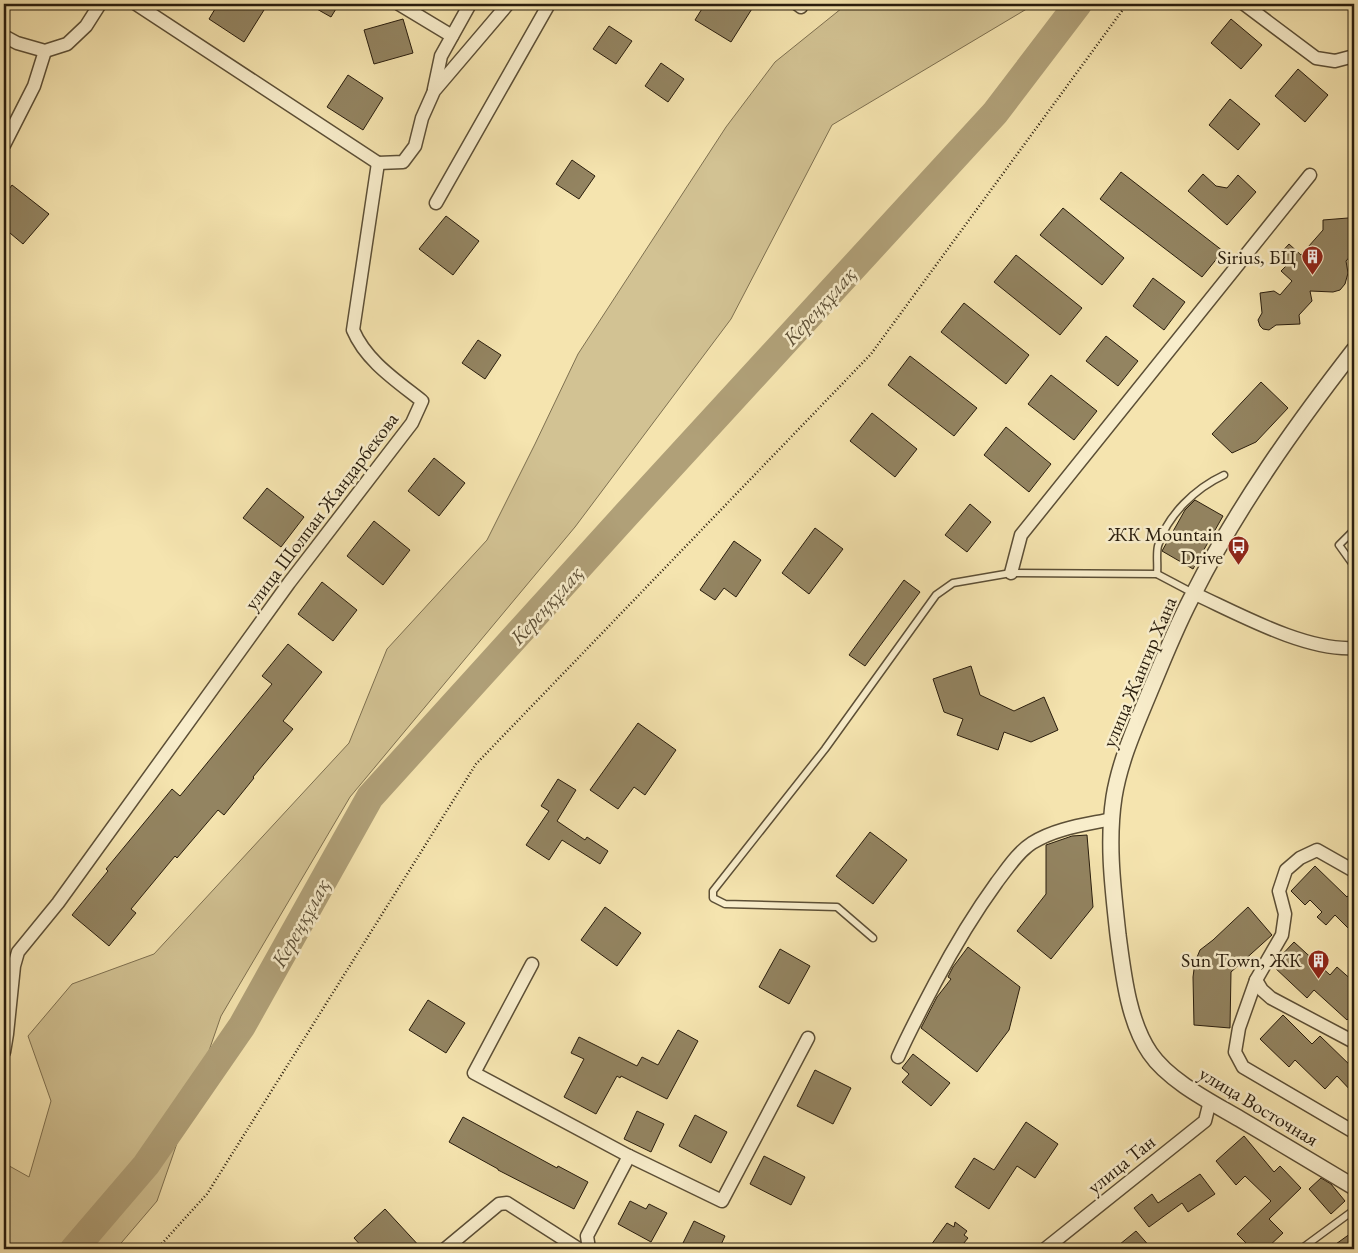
<svg xmlns="http://www.w3.org/2000/svg" width="1358" height="1253" viewBox="0 0 1358 1253" font-family="'EB Garamond',serif">
<style>
.green{fill:#d2c293;stroke:#7e7050}
.lines{fill:none;stroke-linecap:round;stroke-linejoin:round}
.river{stroke:#b0a078;stroke-width:28}
.building{fill:#938461;stroke:#291d0d}
.service-casing{stroke:#5c4f36;stroke-width:9}
.minor-casing{stroke:#5c4f36;stroke-width:15}
.tertiary-casing{stroke:#5c4f36;stroke-width:18}
.path{stroke:#291d0d;stroke-width:2.5;stroke-dasharray:1 2.5;stroke-linecap:butt}
.service{stroke:#f8edcb;stroke-width:6}
.minor{stroke:#f8edcb;stroke-width:12}
.tertiary{stroke:#f8edcb;stroke-width:15}
.labels{text-anchor:middle;dominant-baseline:central;stroke-width:5;stroke-linejoin:round;paint-order:stroke}
.poi-label{font-size:20px;fill:#291d0d;stroke:#f8edcb;text-anchor:end}
.street-label{font-size:20px;fill:#291d0d;stroke:#f8edcb}
.water-label{font-size:21px;font-style:italic;fill:#5f5138;stroke:#f8edcb}
</style>
<rect width="100%" height="100%" fill="#f5e4af"/>
<filter id="stains"><feTurbulence type="fractalNoise" baseFrequency=".004" numOctaves="4"/><feColorMatrix values="0 0 0 0 .2 0 0 0 0 .09 0 0 0 0 .02 0 0 0 .5 -.17"/></filter>
<radialGradient id="worn" r=".72"><stop offset=".6" stop-color="#630" stop-opacity="0"/><stop offset="1" stop-color="#630" stop-opacity=".3"/></radialGradient>
<polygon class="green" points="847,4 1035,4 832,125 731,319 575,527 350,797 221,1016 157,1201 116,1249 4,1249 4,1163 29,1177 51,1101 28,1036 72,984 154,954 349,743 387,649 487,540 535,444 578,354 726,127 775,62"/>
<g class="lines">
<polyline class="river" points="74,1249 146,1165 242,1026 370,797 624,517 995,113 1078,4"/>
</g>
<g class="building">
<polygon points="218,4 255,4 264,10 244,42 209,19"/>
<polygon points="308,4 339,4 331,17"/>
<polygon points="705,4 755,4 731,42 695,20"/>
<polygon points="403,19 413,53 374,64 364,30"/>
<polygon points="1231,19 1262,45 1241,69 1211,43"/>
<polygon points="609,26 632,41 616,64 593,49"/>
<polygon points="661,63 684,79 668,102 645,86"/>
<polygon points="1298,69 1328,95 1305,122 1275,96"/>
<polygon points="348,75 383,98 363,130 327,107"/>
<polygon points="1230,99 1260,124 1238,150 1209,125"/>
<polygon points="572,160 595,176 579,199 556,184"/>
<polygon points="1121,172 1223,251 1202,277 1100,199"/>
<polygon points="1203,174 1216,186 1227,188 1238,175 1256,192 1227,225 1188,191"/>
<polygon points="12,185 49,214 23,244 4,228 4,196"/>
<polygon points="1063,208 1124,258 1102,285 1040,235"/>
<polygon points="446,216 479,241 453,275 419,249"/>
<polygon points="1348,218 1354,224 1354,252 1346,261 1348,273 1345,284 1340,290 1333,292 1310,291 1312,301 1299,315 1300,324 1276,325 1269,330 1263,329 1260,326 1258,320 1262,313 1260,293 1274,291 1280,295 1292,281 1281,271 1286,266 1277,257 1289,244 1301,255 1323,230 1323,220"/>
<polygon points="1016,255 1082,308 1060,335 994,282"/>
<polygon points="1153,278 1185,302 1164,330 1133,306"/>
<polygon points="964,303 1029,355 1006,384 941,332"/>
<polygon points="1106,336 1138,361 1118,386 1086,361"/>
<polygon points="478,340 501,355 485,379 462,363"/>
<polygon points="910,356 977,408 954,436 888,385"/>
<polygon points="1051,375 1097,411 1074,440 1028,404"/>
<polygon points="1261,382 1288,408 1256,442 1232,453 1212,434"/>
<polygon points="872,413 917,449 895,477 850,441"/>
<polygon points="1006,427 1051,464 1029,492 984,455"/>
<polygon points="434,458 465,483 439,516 408,491"/>
<polygon points="267,488 304,517 281,547 243,518"/>
<polygon points="1195,500 1223,516 1193,569 1162,551 1185,510"/>
<polygon points="970,504 991,522 967,552 945,535"/>
<polygon points="374,521 410,550 383,585 347,556"/>
<polygon points="815,528 843,549 809,594 782,573"/>
<polygon points="734,541 761,560 736,597 724,588 715,600 700,590"/>
<polygon points="904,580 920,592 865,666 849,655"/>
<polygon points="322,582 357,610 333,641 298,614"/>
<polygon points="288,644 322,672 283,721 293,729 253,777 254,778 224,815 218,810 177,858 175,856 131,909 136,913 109,946 72,915 108,871 106,869 172,789 180,796 272,684 262,676"/>
<polygon points="971,666 980,695 1014,711 1044,697 1058,730 1031,742 1004,732 998,750 957,735 963,719 944,712 933,679"/>
<polygon points="638,723 676,750 645,795 634,787 618,809 590,790"/>
<polygon points="558,779 576,790 557,821 585,840 587,837 608,851 600,864 562,840 549,860 526,845 549,811 541,806"/>
<polygon points="870,832 907,860 873,904 836,876"/>
<polygon points="1087,835 1093,907 1051,959 1017,931 1046,894 1046,845 1072,836"/>
<polygon points="1315,866 1347,897 1354,889 1354,934 1335,915 1326,925 1317,917 1322,912 1310,900 1305,905 1291,891"/>
<polygon points="605,907 641,933 617,966 581,940"/>
<polygon points="1248,907 1272,935 1231,972 1230,1028 1194,1025 1193,977 1195,962 1200,950 1213,940"/>
<polygon points="1294,942 1330,975 1337,967 1354,982 1354,1012 1347,1020 1314,990 1307,998 1273,966 1277,960"/>
<polygon points="968,947 1020,987 1009,1030 977,1072 921,1028 937,997 951,979 948,977 953,967"/>
<polygon points="780,949 810,966 789,1004 759,987"/>
<polygon points="428,1000 465,1023 446,1053 409,1030"/>
<polygon points="1283,1015 1312,1044 1320,1036 1354,1069 1354,1094 1337,1076 1325,1089 1295,1060 1289,1067 1260,1039"/>
<polygon points="678,1030 698,1041 667,1099 621,1076 620,1078 617,1076 596,1114 564,1097 584,1059 571,1053 579,1037 637,1066 642,1057 658,1065"/>
<polygon points="913,1054 950,1083 931,1106 902,1082 909,1074 902,1068"/>
<polygon points="815,1070 851,1088 833,1124 797,1106"/>
<polygon points="637,1111 664,1124 651,1152 624,1139"/>
<polygon points="695,1115 727,1132 711,1163 679,1146"/>
<polygon points="463,1117 557,1168 558,1166 588,1182 574,1209 498,1170 498,1169 449,1142"/>
<polygon points="1026,1122 1058,1144 1035,1178 1017,1166 989,1209 955,1187 974,1158 994,1170"/>
<polygon points="1244,1136 1274,1172 1280,1166 1301,1188 1269,1219 1283,1233 1266,1249 1252,1249 1237,1234 1271,1201 1245,1176 1236,1185 1216,1161"/>
<polygon points="764,1156 805,1177 791,1205 750,1184"/>
<polygon points="1200,1174 1215,1194 1188,1212 1182,1203 1149,1227 1134,1208 1152,1194 1158,1203"/>
<polygon points="1321,1178 1331,1184 1345,1201 1331,1214 1309,1189"/>
<polygon points="630,1201 646,1209 649,1204 667,1213 651,1242 618,1224"/>
<polygon points="385,1209 422,1249 364,1249 354,1238"/>
<polygon points="694,1221 725,1236 719,1249 680,1249"/>
<polygon points="955,1222 967,1231 964,1235 968,1238 959,1249 937,1249 931,1245 947,1223 954,1227"/>
<polygon points="1136,1231 1152,1249 1114,1249"/>
<polygon points="1354,1231 1354,1249 1329,1249"/>
</g>
<g class="lines">
<defs>
<g id="service">
<polyline points="1354,530 1339,545 1354,566"/>
<path d="M 1157,574 C 1158,565 1156,554 1158,546 C 1167,515 1196,488 1224,475"/>
<polyline points="873,938 837,907 725,904 713,898 713,891 825,749 936,595 953,583 1011,573 1157,574 1193,593"/>
<polyline points="1301,1249 1354,1210"/>
</g>
<g id="minor">
<polyline points="136,4 378,163"/>
<polyline points="399,4 452,36"/>
<polyline points="797,4 801,7"/>
<polyline points="1244,4 1316,58 1335,61 1354,56"/>
<polyline points="4,36 17,43 45,51 67,44 86,26 100,4"/>
<polyline points="434,89 441,56 470,4"/>
<polyline points="4,145 34,86 45,51"/>
<polyline points="378,163 403,162 415,146 422,118 434,91 508,4"/>
<polyline points="436,203 549,4"/>
<polyline points="1011,573 1021,535 1310,175"/>
<path d="M 1193,593 C 1239,614 1305,651 1354,648"/>
<polyline points="1354,871 1317,850 1300,858 1286,870 1279,891 1285,914 1282,935 1256,980 1262,990 1271,998 1354,1042"/>
<polyline points="532,964 474,1073 629,1156 587,1236 589,1249"/>
<polyline points="1256,980 1239,1028 1235,1052 1243,1067 1354,1132"/>
<path d="M 4,1052 L 7,1034 L 14,966 L 18,952 L 58,903 L 289,583 L 412,423 L 422,401 C 397,381 366,361 353,330 L 378,163"/>
<path d="M 898,1057 C 909,1032 922,1008 935,983 C 954,947 973,915 997,882 C 1007,869 1018,852 1032,843 C 1056,828 1084,825 1112,819"/>
<polyline points="629,1156 722,1201 808,1038"/>
<polyline points="445,1249 499,1204 507,1203 579,1249"/>
<polyline points="1045,1249 1205,1121 1210,1101"/>
</g>
<path id="tertiary" d="M 1354,350 C 1295,426 1238,506 1194,593 C 1177,624 1164,658 1150,691 C 1136,725 1120,760 1114,797 C 1107,843 1113,889 1118,935 C 1123,972 1128,1021 1150,1053 C 1169,1081 1211,1102 1240,1119 C 1278,1142 1316,1164 1354,1187"/>
</defs>
<use href="#service" class="service-casing"/>
<use href="#minor" class="minor-casing"/>
<use href="#tertiary" class="tertiary-casing"/>
<polyline class="path" points="157,1249 207,1194 476,764 871,354 1127,4"/>
<use href="#service" class="service"/>
<use href="#minor" class="minor"/>
<use href="#tertiary" class="tertiary"/>
</g>
<defs>
<symbol id="building-pin" viewBox="-11 -11 22 30"><path d="M0 17L-7.5 6A9.5 9.5 0 1 1 7.5 6Z" fill="#8f2418" stroke="#f8edcb"/><path d="M-4-6H4V6H1V3H-1V6H-4ZM-2.5-4.3h1.7v1.8h-1.7ZM.8-4.3h1.7v1.8H.8ZM-2.5-1h1.7V.8h-1.7ZM.8-1h1.7V.8H.8Z" fill="#fff"/></symbol>
<symbol id="bus-pin" viewBox="-11 -11 22 30"><path d="M0 17L-7.5 6A9.5 9.5 0 1 1 7.5 6Z" fill="#8f2418" stroke="#f8edcb"/><path d="M-5-6H5V4H4V6H2V4H-2V6H-4V4H-5ZM-3.5-4V0h7V-4ZM-3.5 1.2v1.5H-2V1.2ZM2 1.2v1.5H3.5V1.2Z" fill="#fff"/></symbol>
</defs>
<g fill-rule="evenodd">
<use href="#building-pin" x="1300" y="244" width="25" height="34"/>
<use href="#bus-pin" x="1226" y="534" width="25" height="34"/>
<use href="#building-pin" x="1306" y="948" width="25" height="34"/>
</g>
<g class="labels">
<g class="poi-label">
<text x="1296" y="257">Sirius, БЦ</text>
<text x="1223" y="534">ЖК Mountain<tspan x="1223" dy="23">Drive</tspan></text>
<text x="1302" y="960">Sun Town, ЖК</text>
</g>
<g class="street-label">
<text transform="translate(321 511) rotate(-53)">улица Шолпан Жандарбекова</text>
<text transform="translate(1139 672) rotate(-67)">улица Жангир Хана</text>
<text transform="translate(1259 1106) rotate(31)">улица Восточная</text>
<text transform="translate(1121 1164) rotate(-39)">улица Тан</text>
</g>
<g class="water-label">
<text transform="translate(819 306) rotate(-48)">Кереңқұлақ</text>
<text transform="translate(546 605) rotate(-48)">Кереңқұлақ</text>
<text transform="translate(300 923) rotate(-61)">Кереңқұлақ</text>
</g>
</g>
<rect width="1358" height="1253" fill="none" stroke="#f5e4af" stroke-width="20"/>
<rect x="5" y="5" width="1348" height="1243" fill="none" stroke="#291d0d" stroke-width="2.5"/>
<rect x="10" y="10" width="1338" height="1233" fill="none" stroke="#291d0d"/>
<rect width="100%" height="100%" filter="url(#stains)"/>
<rect width="100%" height="100%" fill="url(#worn)"/>
</svg>
